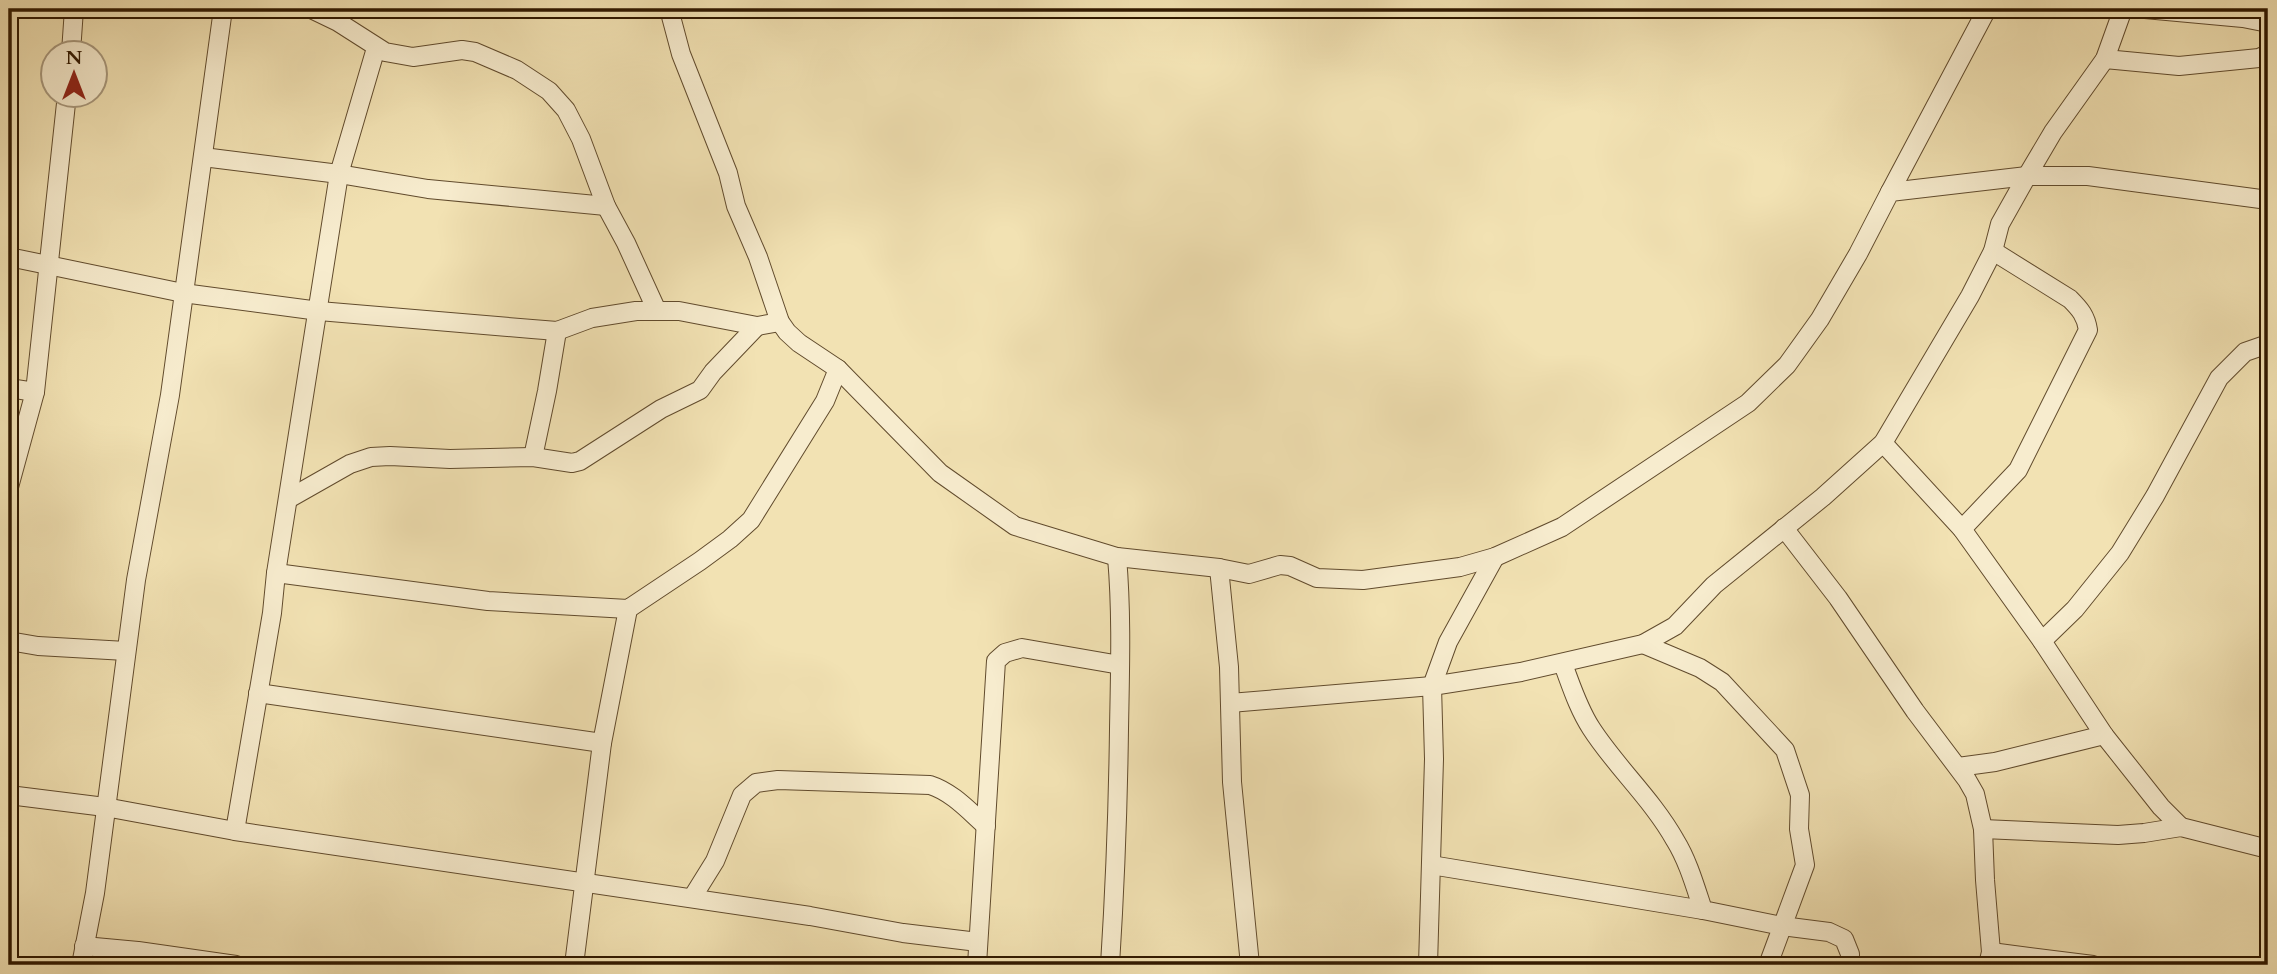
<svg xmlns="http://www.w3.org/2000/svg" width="2277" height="974" viewBox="0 0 2277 974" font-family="Cardo,serif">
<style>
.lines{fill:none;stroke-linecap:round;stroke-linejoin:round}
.minor-casing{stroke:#614b2d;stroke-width:20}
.minor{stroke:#f7ecce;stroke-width:18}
</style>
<rect width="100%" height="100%" fill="#f2e2b3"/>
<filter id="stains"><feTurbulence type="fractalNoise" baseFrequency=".00286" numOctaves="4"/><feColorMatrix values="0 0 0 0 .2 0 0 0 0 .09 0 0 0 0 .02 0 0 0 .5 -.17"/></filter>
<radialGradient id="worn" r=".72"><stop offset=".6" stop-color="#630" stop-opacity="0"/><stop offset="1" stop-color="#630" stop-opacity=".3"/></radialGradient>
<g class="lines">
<defs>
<g id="minor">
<polyline points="311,9 338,22 385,52 413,57 462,50 475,52 517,70 549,91 566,110 581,139 606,206 626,243 657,311"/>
<polyline points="669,9 681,54 728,173 736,206 758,257 780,322 787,332 799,343 838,369 940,473 1015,526 1117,557 1219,568 1249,574 1280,565 1290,566 1317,578 1363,580 1460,567 1495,557 1562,527 1748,403 1787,365 1820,319 1858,254 1890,192 2027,176 2088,176 2268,200"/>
<polyline points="2145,9 2243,18 2268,23"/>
<polyline points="71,52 74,9"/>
<polyline points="2105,59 2179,66 2259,58 2268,54"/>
<polyline points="203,157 339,174 428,189 606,206"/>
<polyline points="1890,192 1987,9"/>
<polyline points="9,257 183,293 319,311 532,329 557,331 592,318 636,311 679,311 757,326 780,322"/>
<polyline points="9,388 35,392"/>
<polyline points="1883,443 1962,529 2042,641 2104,735 2161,807 2181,827"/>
<polyline points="533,457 547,391 557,331"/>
<polyline points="9,487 35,392 67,94"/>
<polyline points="290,498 350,464 371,457 390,456 450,459 533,457 572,463 580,461 661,409 700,390 713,372 757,326"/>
<polyline points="1784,528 1838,598 1915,711 1967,780 1975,794 1983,829 1985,880 1991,952 1988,965"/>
<path d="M 1962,529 L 2018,470 L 2088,330 C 2086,316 2080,309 2070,299 L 1993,251"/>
<polyline points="1219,568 1229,667 1232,782 1250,965"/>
<polyline points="276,573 488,601 628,609 700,561 730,539 751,520 825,401 838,369"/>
<polyline points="9,641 38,646 126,651"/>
<polyline points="2042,641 2075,609 2120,553 2155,496 2219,378 2245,352 2268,344"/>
<polyline points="1643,644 1700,668 1722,682 1785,750 1800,795 1799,829 1805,865 1768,965"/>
<path d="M 1563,664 C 1571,685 1578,708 1591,728 C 1616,767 1652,799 1675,840 C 1688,861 1695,886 1703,910 L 1782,926 L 1829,932 L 1844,939 L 1850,954 L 1850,965"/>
<polyline points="258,693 602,743"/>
<polyline points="1230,703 1432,686 1521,672 1643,644 1675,626 1714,585 1823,497 1883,443 1970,296 1993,251 2000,224 2027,176 2053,132 2105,59 2123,9"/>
<polyline points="1958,767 1995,762 2104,735"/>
<polyline points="9,795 105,807 235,831 810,916 903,933 978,942"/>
<polyline points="1983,829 2118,835 2144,833 2181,827 2268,849"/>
<polyline points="235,831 272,613 276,573 339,174 376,48"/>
<polyline points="1431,865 1703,910"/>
<path d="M 692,898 L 715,861 L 742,795 L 756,783 L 778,780 L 930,785 C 952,792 968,810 986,826"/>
<polyline points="84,946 138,951 236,965"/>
<polyline points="1991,952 2093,965"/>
<polyline points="81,965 95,893 136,580 170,395 223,9"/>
<polyline points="574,965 602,743 628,609"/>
<polyline points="977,965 996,661 1005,653 1022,648 1120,665"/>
<path d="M 1110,965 C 1115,886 1118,808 1119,729 C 1120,672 1122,614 1117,557"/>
<polyline points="1428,965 1434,759 1432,686 1448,642 1495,557"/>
</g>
</defs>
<use href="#minor" class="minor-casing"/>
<use href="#minor" class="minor"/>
</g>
<rect width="2277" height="974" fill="none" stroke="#f2e2b3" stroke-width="35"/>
<rect x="10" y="10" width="2256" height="953" fill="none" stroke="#311900" stroke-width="3.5"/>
<rect x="18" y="18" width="2242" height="939" fill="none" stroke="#311900" stroke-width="2"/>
<g transform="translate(74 74)"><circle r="33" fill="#f7ecce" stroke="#a8987c" stroke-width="2"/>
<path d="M0-5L12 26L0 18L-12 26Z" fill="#8f2418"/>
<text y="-10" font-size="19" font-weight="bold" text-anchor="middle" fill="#311900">N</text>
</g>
<rect width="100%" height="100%" filter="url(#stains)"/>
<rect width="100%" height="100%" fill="url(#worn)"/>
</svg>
